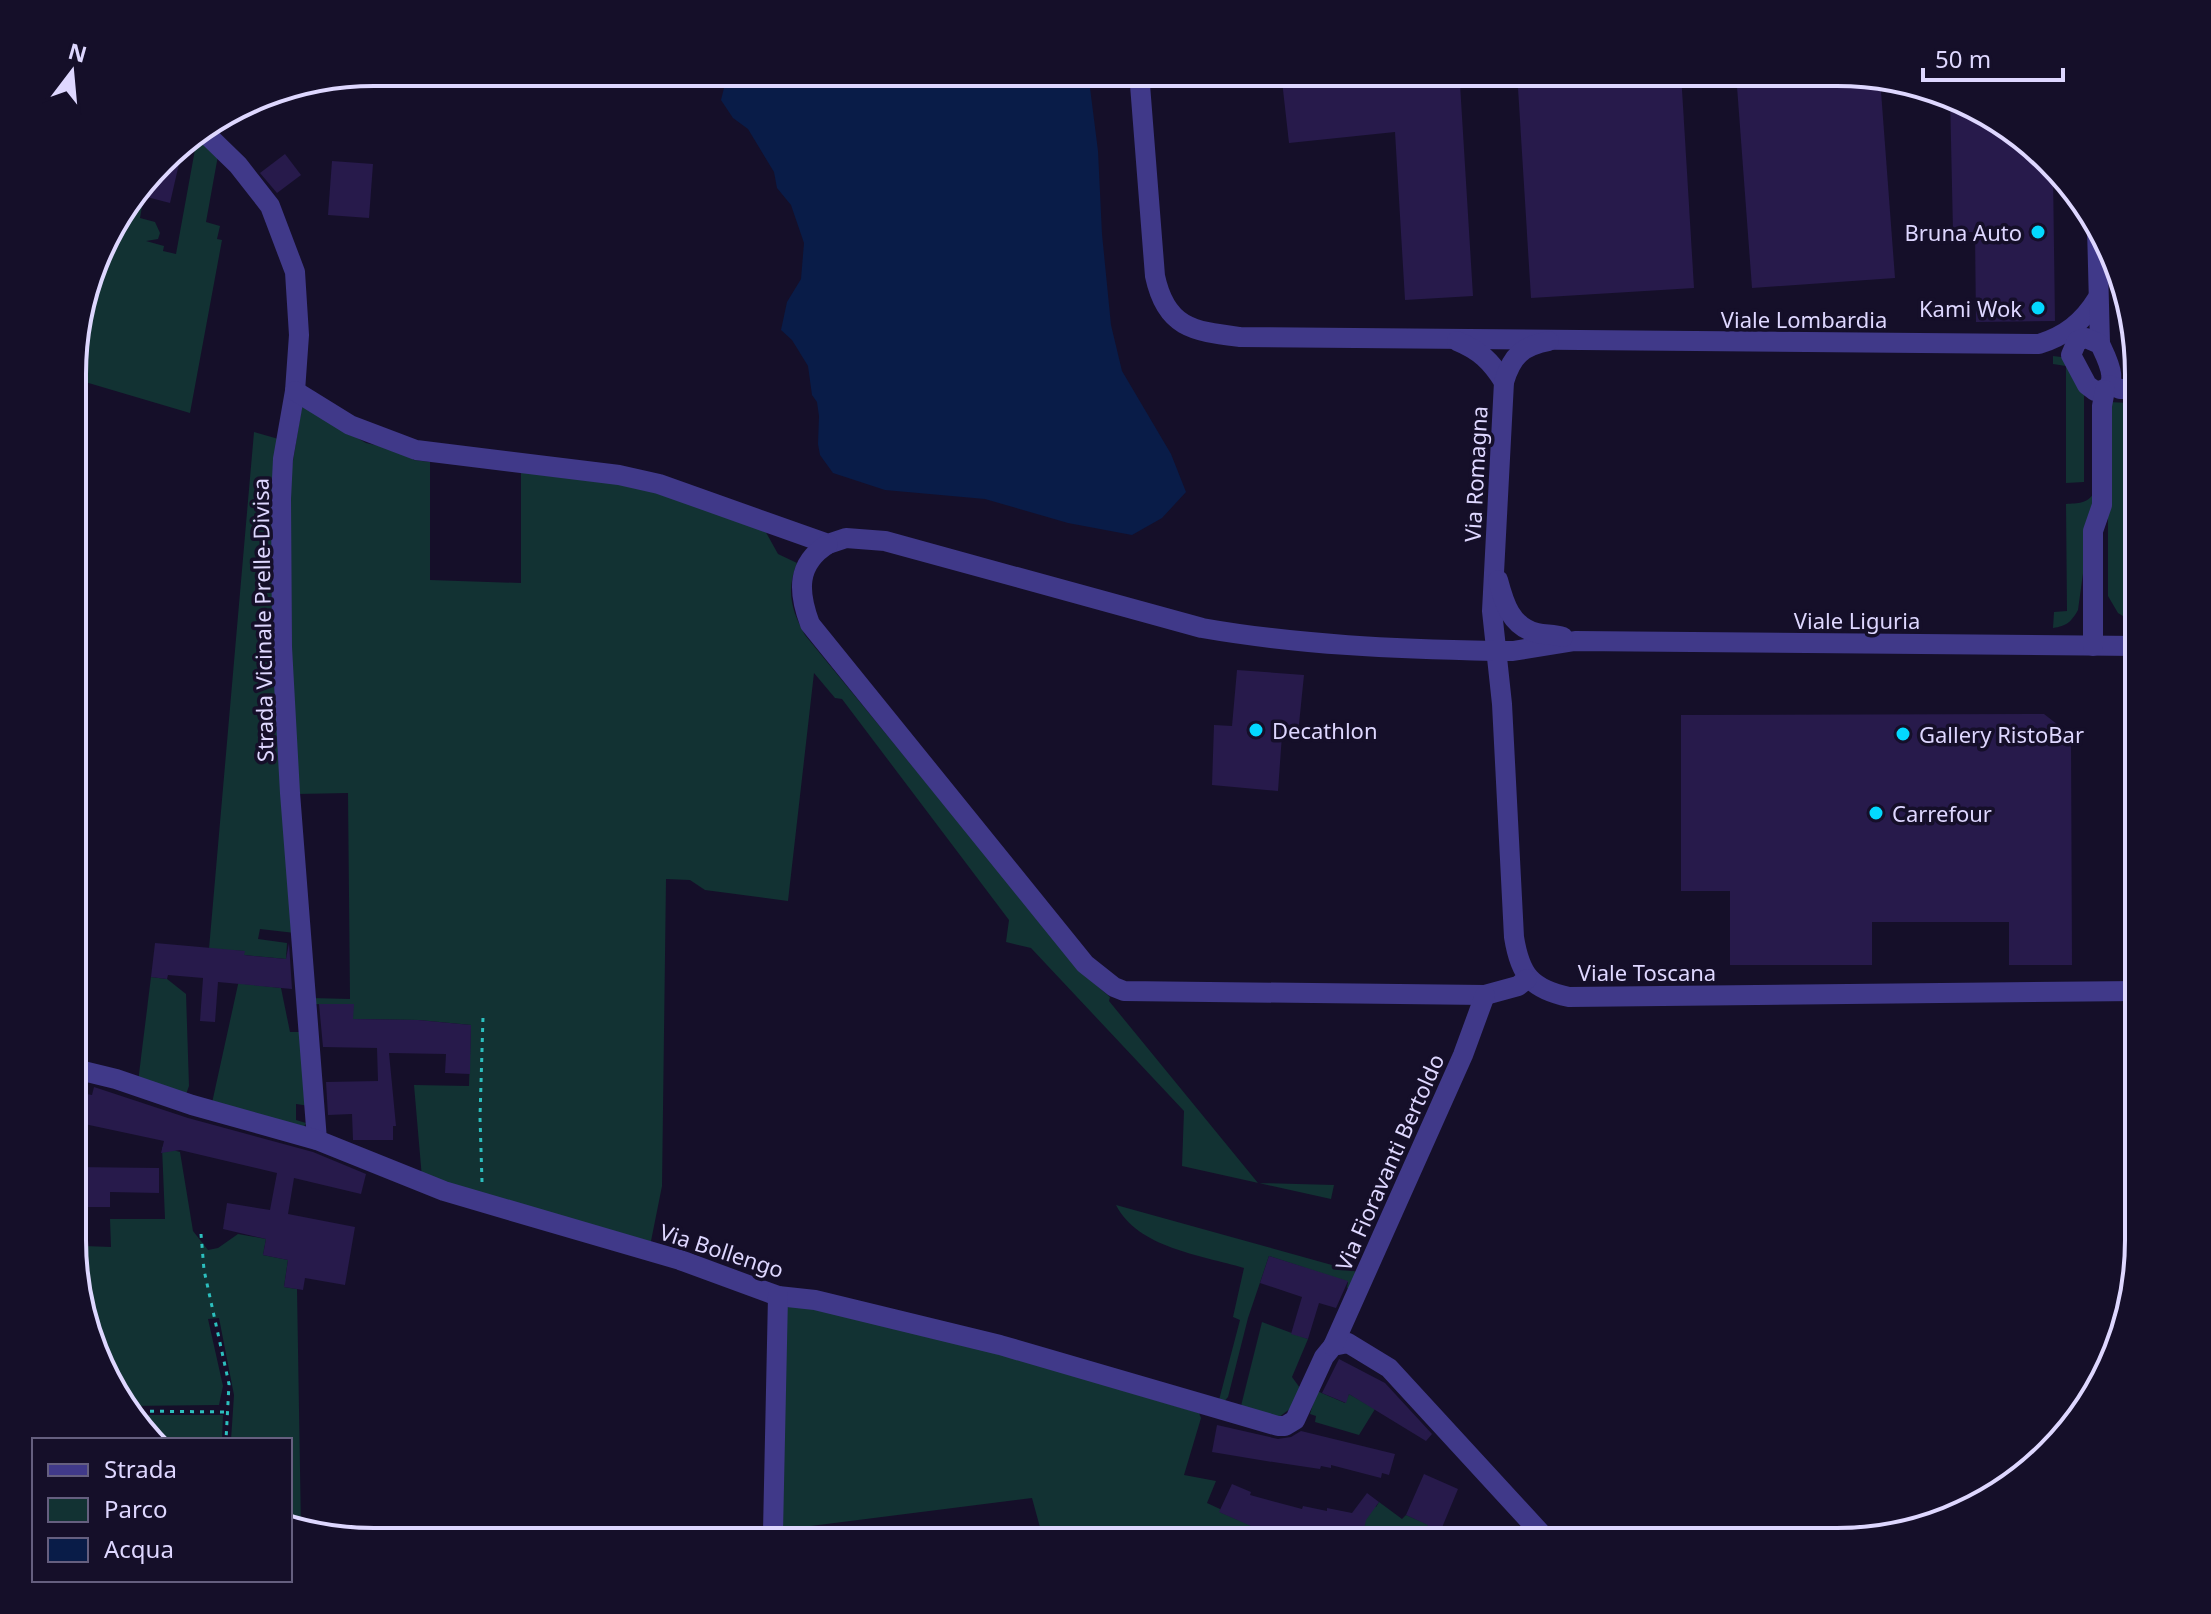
<svg xmlns="http://www.w3.org/2000/svg" width="2211" height="1614" viewBox="0 0 2211 1614" font-family="'Noto Sans',sans-serif">
<style>
.green{fill:#123233}
.water{fill:#091c48}
.building{fill:#271a4b}
.lines{fill:none;stroke-linecap:round;stroke-linejoin:round}
.path{stroke:#2cbfbe;stroke-width:3;stroke-dasharray:4 6;stroke-linecap:butt}
.street{stroke:#403989;stroke-width:20}
.poi-dot{fill:#03d8ff;stroke:#150f29;stroke-width:3}
.labels{text-anchor:middle;dominant-baseline:central;stroke-width:7;stroke-linejoin:round;paint-order:stroke}
.poi-label{font-size:22px;fill:#ded7ff;stroke:#150f29;text-anchor:start}
.street-label{font-size:22px;fill:#ded7ff;stroke:#150f29}
.rim{fill:none;stroke:#ded7ff;stroke-width:4}
</style>
<rect width="100%" height="100%" fill="#150f29"/>
<g class="green">
<polygon points="198,133 219,150 206,222 220,226 217,239 222,240 190,413 75,379 75,335 103,240 146,184 140,218 155,222 160,233 158,239 146,241 164,246 163,251 176,254"/>
<polygon points="2053,356 2061,357 2067,362 2084,392 2084,482 2066,483 2066,366 2053,364"/>
<polygon points="2108,402 2131,403 2130,606 2138,607 2138,625 2118,613 2108,596"/>
<path d="M 302,406 L 366,443 L 402,451 L 414,460 L 430,462 L 430,580 L 521,583 L 521,471 L 576,476 L 653,491 L 763,527 L 778,554 L 797,563 C 786,590 791,610 805,635 L 1082,973 L 1110,997 L 1109,1001 L 1258,1183 L 1334,1185 L 1331,1199 L 1182,1166 L 1184,1111 L 1031,948 L 1006,942 L 1009,920 L 842,699 L 835,698 L 814,673 L 788,901 L 705,890 L 690,880 L 666,879 L 662,1186 L 650,1246 L 422,1178 L 414,1085 L 469,1086 L 471,1025 L 418,1020 L 353,1019 L 353,1005 L 312,1004 L 311,998 L 350,999 L 348,793 L 297,794 L 285,509 Z"/>
<polygon points="254,432 282,440 295,933 260,929 258,939 287,943 286,959 244,955 244,951 209,949"/>
<path d="M 2094,493 L 2078,610 C 2071,622 2067,626 2053,628 L 2054,612 L 2067,611 L 2066,504 C 2078,503 2087,504 2094,493 Z"/>
<polygon points="151,977 167,979 186,994 189,1086 185,1097 138,1082"/>
<polygon points="239,980 244,984 281,988 290,1032 299,1032 310,1106 296,1104 296,1120 306,1123 304,1127 212,1103"/>
<polygon points="162,1147 180,1152 193,1231 208,1250 218,1248 238,1234 266,1239 263,1255 288,1260 284,1287 297,1289 301,1529 290,1526 290,1440 231,1440 234,1395 219,1318 208,1319 223,1386 219,1405 126,1406 112,1390 75,1279 75,1268 85,1268 84,1246 111,1247 110,1219 165,1219"/>
<path d="M 1116,1205 L 1357,1272 L 1352,1290 L 1347,1288 L 1348,1282 L 1269,1256 L 1248,1318 L 1228,1397 L 1221,1405 L 1218,1404 L 1240,1320 L 1233,1317 L 1244,1268 C 1201,1255 1138,1248 1116,1205 Z"/>
<polygon points="795,1304 929,1333 1199,1413 1201,1418 1184,1475 1216,1481 1207,1503 1220,1509 1220,1512 1238,1520 1272,1521 1266,1535 1287,1542 1044,1542 1032,1498 779,1530 787,1307"/>
<polygon points="1262,1322 1308,1339 1292,1377 1300,1388 1291,1408 1275,1420 1241,1406"/>
<polygon points="1317,1391 1345,1403 1349,1394 1375,1409 1359,1435 1315,1422 1316,1416 1310,1414"/>
<polygon points="133,1415 223,1415 222,1440 156,1440"/>
<polygon points="1368,1501 1376,1507 1379,1502 1402,1519 1406,1515 1441,1530 1437,1542 1430,1542 1421,1535 1416,1542 1361,1542"/>
</g>
<polygon class="water" points="728,72 1088,72 1098,151 1102,234 1111,325 1122,371 1171,454 1186,492 1162,518 1132,535 1068,523 985,499 885,490 833,473 820,455 818,444 819,416 817,402 812,395 808,366 792,340 781,330 787,302 801,279 804,243 791,205 777,188 774,172 748,129 733,118 721,100"/>
<g class="building">
<polygon points="1281,72 1444,72 1444,85 1460,84 1473,296 1405,300 1395,132 1289,143"/>
<polygon points="1517,72 1681,73 1694,288 1531,298"/>
<polygon points="1736,73 1856,73 1880,78 1895,278 1752,288"/>
<polygon points="1950,95 2021,135 2053,174 2055,321 1976,322 1975,232 1953,232"/>
<polygon points="184,142 170,203 143,196 146,184 175,147"/>
<polygon points="285,154 301,175 277,193 260,173"/>
<polygon points="332,161 373,164 369,218 328,215"/>
<polygon points="1237,670 1304,675 1298,734 1282,735 1278,791 1212,785 1214,725 1232,726"/>
<polygon points="2044,714 2071,735 2072,965 2009,965 2009,922 1872,922 1872,965 1730,965 1730,891 1681,891 1681,715"/>
<polygon points="155,943 245,951 244,955 286,959 289,943 292,989 218,982 215,1022 200,1021 203,978 168,975 167,979 151,977"/>
<polygon points="319,1004 354,1004 353,1019 418,1020 471,1025 470,1074 445,1073 446,1054 389,1053 396,1126 393,1126 393,1140 353,1140 352,1114 328,1115 326,1082 378,1081 377,1048 323,1047"/>
<polygon points="94,1087 188,1118 313,1152 366,1174 361,1194 294,1178 288,1214 355,1227 345,1285 305,1278 303,1290 284,1287 288,1260 263,1255 266,1239 223,1229 227,1203 270,1210 277,1173 180,1150 161,1153 164,1141 75,1122 75,1092 92,1095"/>
<polygon points="75,1167 159,1168 159,1193 110,1192 110,1207 86,1207 86,1193 75,1193"/>
<polygon points="1269,1256 1348,1281 1336,1308 1319,1303 1308,1339 1291,1334 1302,1297 1260,1283"/>
<polygon points="1339,1359 1385,1383 1432,1434 1426,1441 1349,1394 1346,1403 1322,1393"/>
<polygon points="1217,1425 1278,1439 1291,1437 1301,1431 1395,1454 1389,1475 1382,1473 1381,1478 1331,1465 1331,1468 1321,1466 1320,1469 1266,1461 1212,1452"/>
<polygon points="1424,1474 1458,1489 1436,1542 1416,1542 1428,1525 1406,1515"/>
<polygon points="1232,1484 1251,1492 1250,1495 1302,1509 1303,1506 1327,1511 1327,1508 1352,1513 1367,1493 1379,1502 1366,1520 1361,1542 1321,1536 1321,1539 1296,1534 1294,1542 1287,1542 1265,1536 1267,1533 1219,1512"/>
</g>
<g class="lines">
<g class="path">
<polyline points="482,1182 480,1117 483,1017"/>
<polyline points="201,1234 204,1270 229,1384 226,1440"/>
<polyline points="130,1411 227,1412"/>
</g>
<g class="street">
<path d="M 1139,72 L 1155,276 C 1166,328 1193,331 1240,337 L 2039,344 C 2065,336 2083,322 2097,299"/>
<polyline points="202,130 238,165 270,206 295,272 299,335 295,391 283,459 281,499 282,647 290,793 317,1140"/>
<polyline points="2097,227 2100,344"/>
<path d="M 2086,338 L 2100,344 C 2107,359 2124,390 2095,391 L 2087,385 L 2071,355 L 2077,341 Z"/>
<path d="M 1457,341 C 1479,350 1491,361 1504,382"/>
<path d="M 1549,341 C 1523,346 1512,355 1504,382 L 1492,611 L 1502,704 L 1514,937 C 1520,975 1531,989 1569,997 L 2138,991"/>
<polyline points="2110,385 2120,389 2138,389"/>
<path d="M 295,391 L 350,425 L 416,450 L 619,475 L 659,484 L 828,544 L 846,538 L 885,541 L 1202,628 C 1299,645 1396,649 1495,651 L 1513,651 L 1575,641 L 2138,646"/>
<path d="M 828,544 C 796,564 798,592 810,624 L 1085,964 L 1114,987 L 1124,991 L 1485,995 L 1518,986 L 1527,979"/>
<path d="M 1498,580 C 1504,603 1511,627 1537,633 C 1546,635 1554,634 1563,637"/>
<polyline points="2093,646 2093,531 2102,505 2102,406 2105,390"/>
<polyline points="75,1069 116,1079 192,1105 317,1140 444,1191 680,1260 778,1296 815,1300 1000,1345 1278,1426 1285,1426 1295,1420 1324,1357 1333,1346 1348,1343 1389,1368 1549,1542"/>
<polyline points="1333,1346 1463,1055 1485,995"/>
<polyline points="775,1542 773,1532 778,1296"/>
</g>
</g>
<g class="poi-dot">
<circle cx="2038" cy="232" r="8"/>
<circle cx="2038" cy="308" r="8"/>
<circle cx="1256" cy="730" r="8"/>
<circle cx="1903" cy="734" r="8"/>
<circle cx="1876" cy="813" r="8"/>
</g>
<g class="labels">
<g class="poi-label">
<text x="2022" y="232" text-anchor="end">Bruna Auto</text>
<text x="2022" y="308" text-anchor="end">Kami Wok</text>
<text x="1272" y="730">Decathlon</text>
<text x="1919" y="734">Gallery RistoBar</text>
<text x="1892" y="813">Carrefour</text>
</g>
<g class="street-label">
<text x="1804" y="319">Viale Lombardia</text>
<text transform="translate(1475 474) rotate(-87)">Via Romagna</text>
<text transform="translate(262 620) rotate(-91)">Strada Vicinale Prelle-Divisa</text>
<text x="1857" y="620">Viale Liguria</text>
<text x="1647" y="972">Viale Toscana</text>
<text transform="translate(1389 1162) rotate(-66)">Via Fioravanti Bertoldo</text>
<text transform="translate(722 1250) rotate(18)">Via Bollengo</text>
</g>
</g>
<path d="M0 0H2211V1614H0ZM374 86H1837A288 288 0 0 1 2125 374V1240A288 288 0 0 1 1837 1528H374A288 288 0 0 1 86 1240V374A288 288 0 0 1 374 86Z" fill="#150f29" fill-rule="evenodd"/>
<path class="rim" d="M374 86H1837A288 288 0 0 1 2125 374V1240A288 288 0 0 1 1837 1528H374A288 288 0 0 1 86 1240V374A288 288 0 0 1 374 86Z"/>
<rect x="32" y="1438" width="260" height="144" fill="#150f29" stroke="#655f7f" stroke-width="2"/>
<rect x="48" y="1464" width="40" height="12" fill="#403989" stroke="#655f7f" stroke-width="2"/>
<text x="104" y="1478" font-size="24" fill="#ded7ff">Strada</text>
<rect x="48" y="1498" width="40" height="24" fill="#123233" stroke="#655f7f" stroke-width="2"/>
<text x="104" y="1518" font-size="24" fill="#ded7ff">Parco</text>
<rect x="48" y="1538" width="40" height="24" fill="#091c48" stroke="#655f7f" stroke-width="2"/>
<text x="104" y="1558" font-size="24" fill="#ded7ff">Acqua</text>
<g transform="translate(72 72) rotate(16)" stroke="#150f29" stroke-width="6" paint-order="stroke">
<path d="M0-6L14 30L0 20L-14 30Z" fill="#ded7ff"/>
<text y="-12" font-size="22" font-weight="bold" text-anchor="middle" fill="#ded7ff">N</text>
</g>
<path d="M1923 68v12h140v-12" fill="none" stroke="#ded7ff" stroke-width="4"/>
<text x="1935" y="68" font-size="24" fill="#ded7ff" stroke="#150f29" stroke-width="6" paint-order="stroke">50 m</text>
</svg>
